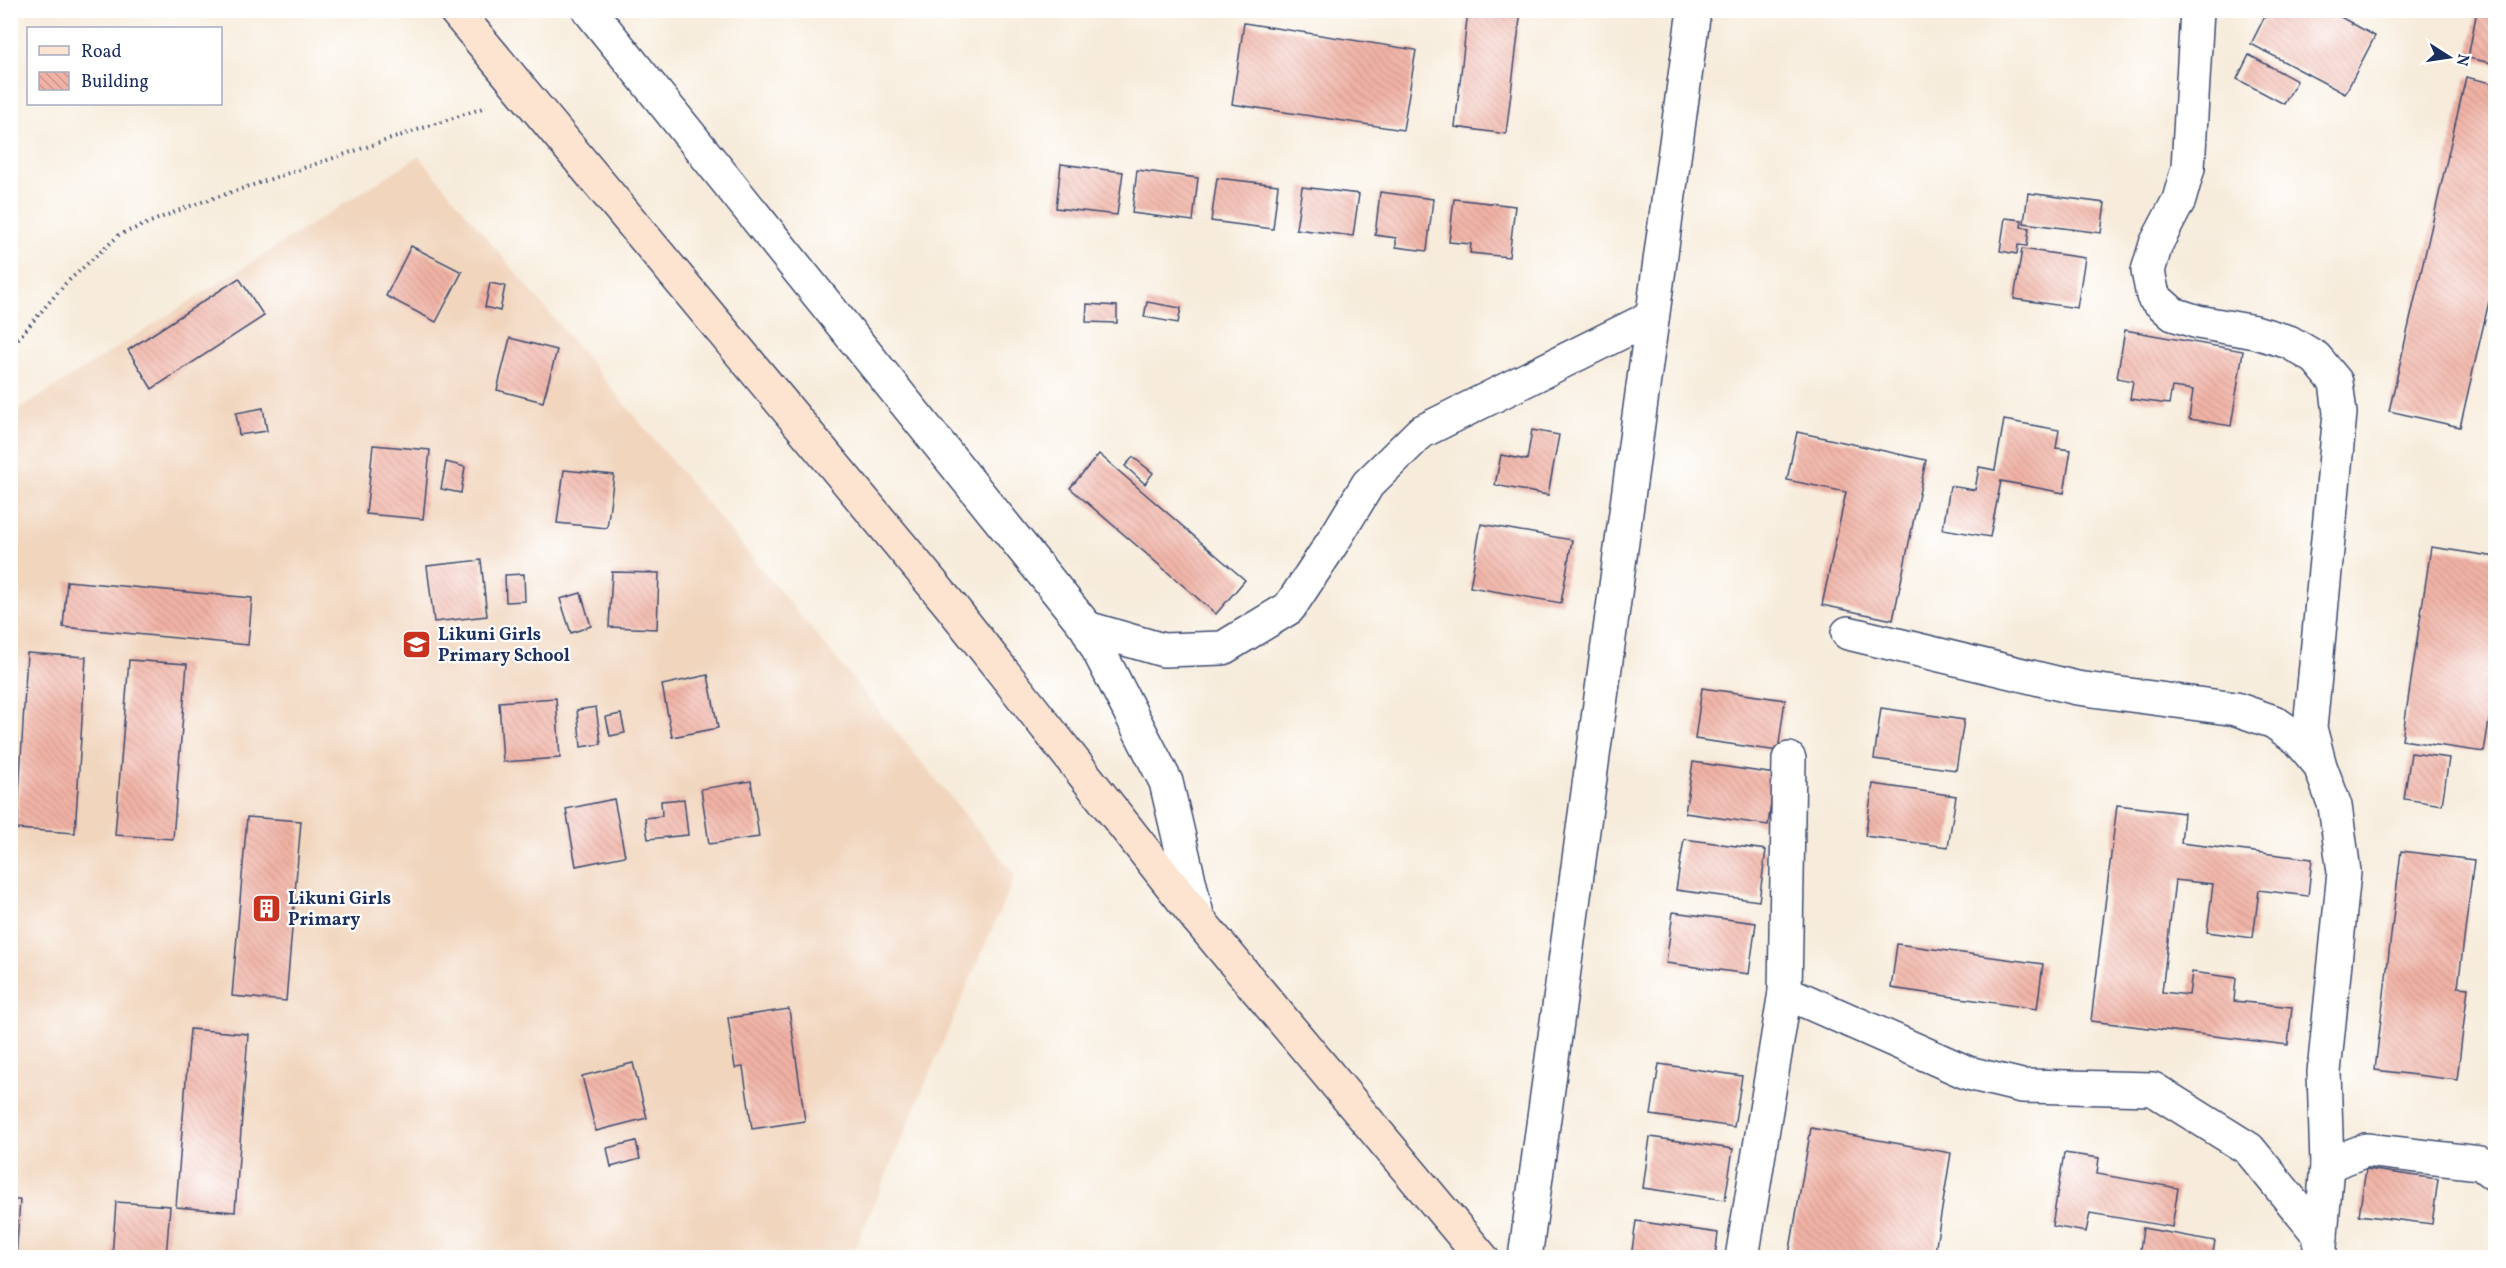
<svg xmlns="http://www.w3.org/2000/svg" width="2506" height="1268" viewBox="0 0 2506 1268" font-family="Vollkorn,serif">
<style>
.built{fill:#f1d5bd}
.building{fill:url(#building-back-hatch)}
.lines{fill:none;stroke-linecap:round;stroke-linejoin:round}
.street-casing{stroke:#3c4b71;stroke-width:36}
.secondary-casing{stroke:#3c4b71;stroke-width:36}
.path{stroke:#3c4b71;stroke-width:4;stroke-dasharray:1.5 4.5;stroke-linecap:butt}
.street{stroke:#fff;stroke-width:33}
.secondary{stroke:#fde4d0;stroke-width:33}
.labels{text-anchor:middle;dominant-baseline:central;stroke-width:4.5;stroke-linejoin:round;paint-order:stroke}
.poi-label{font-size:18px;font-weight:bold;fill:#1b2f5e;stroke:#fff;text-anchor:start}
</style>
<defs>
<pattern id="building-back-hatch" width="6" height="6" patternUnits="userSpaceOnUse" patternTransform="scale(1.5)"><rect width="6" height="6" fill="#f1b2a5"/><path d="M-1 5l2 2M0 0l6 6M5-1l2 2" fill="none" stroke="#ce9990"/></pattern>
</defs>
<rect width="100%" height="100%" fill="#fff"/>
<filter id="ink" filterUnits="userSpaceOnUse"><feTurbulence type="fractalNoise" baseFrequency=".0167" numOctaves="2"/><feDisplacementMap in="SourceGraphic" scale="12" xChannelSelector="R" yChannelSelector="G"/><feConvolveMatrix kernelMatrix="1 2 1 2 8 2 1 2 1" color-interpolation-filters="sRGB"/></filter>
<filter id="wash" filterUnits="userSpaceOnUse"><feTurbulence type="fractalNoise" baseFrequency=".008" numOctaves="4" result="noise"/><feDisplacementMap in="SourceGraphic" scale="24" xChannelSelector="R" yChannelSelector="G"/><feGaussianBlur stdDeviation="1.35" result="paint"/><feColorMatrix in="noise" values="0 0 0 0 0 0 0 0 0 0 0 0 0 0 0 0 0 1.4 0 .05"/><feComposite in="paint" operator="in"/></filter>
<g filter="url(#wash)">
<rect width="100%" height="100%" fill="#f7ecdb"/>
<polygon class="built" points="419,156 1015,875 855,1248 770,1258 11,1258 11,415"/>
<g id="blocks">
<g class="building">
<polygon points="1468,10 1521,10 1506,134 1455,127"/>
<polygon points="2268,10 2328,10 2375,36 2345,94 2251,44"/>
<polygon points="2477,10 2496,10 2496,64 2468,58"/>
<polygon points="1244,23 1416,50 1403,130 1232,104"/>
<polygon points="2249,55 2297,81 2284,104 2237,79"/>
<polygon points="2466,77 2496,84 2496,271 2460,427 2389,411"/>
<polygon points="1061,164 1123,172 1117,215 1056,208"/>
<polygon points="1137,170 1198,178 1193,221 1132,213"/>
<polygon points="1217,178 1278,185 1273,229 1211,221"/>
<polygon points="1302,187 1359,194 1353,236 1296,229"/>
<polygon points="1380,192 1433,199 1427,251 1396,247 1396,238 1375,235"/>
<polygon points="2028,193 2105,203 2101,233 2024,223"/>
<polygon points="1454,199 1515,206 1509,257 1470,253 1471,244 1449,242"/>
<polygon points="2005,218 2022,220 2021,227 2029,228 2027,246 2018,245 2017,254 2000,251"/>
<polygon points="411,246 462,272 436,322 386,296"/>
<polygon points="2022,249 2085,258 2077,308 2014,299"/>
<polygon points="239,278 264,316 152,389 128,350"/>
<polygon points="490,283 505,286 500,311 485,307"/>
<polygon points="1147,302 1181,308 1178,323 1144,317"/>
<polygon points="1087,304 1117,306 1117,323 1086,322"/>
<polygon points="2125,330 2243,351 2231,426 2189,419 2193,390 2172,387 2169,404 2130,399 2133,381 2117,378"/>
<polygon points="510,338 557,350 543,402 497,390"/>
<polygon points="263,408 267,431 239,435 236,413"/>
<polygon points="2004,420 2059,430 2056,448 2071,450 2064,493 2001,481 1990,537 1943,529 1950,486 1975,490 1979,467 1995,470"/>
<polygon points="1532,430 1559,435 1548,495 1495,485 1501,455 1527,460"/>
<polygon points="1797,432 1926,460 1893,620 1822,605 1846,492 1787,480"/>
<polygon points="373,445 430,450 423,519 366,514"/>
<polygon points="1099,454 1245,580 1216,614 1070,488"/>
<polygon points="1133,457 1153,473 1145,484 1125,466"/>
<polygon points="446,462 465,467 461,493 441,489"/>
<polygon points="564,470 614,475 607,528 557,523"/>
<polygon points="1481,524 1572,540 1561,603 1470,587"/>
<polygon points="2431,547 2496,557 2496,677 2484,752 2402,740"/>
<polygon points="481,560 487,616 434,622 427,566"/>
<polygon points="612,572 659,573 657,629 609,627"/>
<polygon points="524,574 525,601 506,602 505,575"/>
<polygon points="67,581 252,598 248,645 63,627"/>
<polygon points="581,593 591,626 571,633 560,599"/>
<polygon points="27,653 86,657 75,833 17,829"/>
<polygon points="129,660 187,664 173,839 115,835"/>
<polygon points="708,675 718,728 672,737 662,685"/>
<polygon points="1702,688 1785,700 1778,751 1695,739"/>
<polygon points="556,698 560,758 503,762 499,702"/>
<polygon points="596,707 601,744 581,747 577,710"/>
<polygon points="1881,708 1964,720 1956,770 1874,759"/>
<polygon points="621,714 625,733 610,736 606,717"/>
<polygon points="2411,753 2449,758 2442,805 2404,799"/>
<polygon points="1693,762 1775,774 1768,825 1685,813"/>
<polygon points="751,781 759,837 709,844 701,789"/>
<polygon points="1873,784 1956,796 1948,847 1865,836"/>
<polygon points="614,799 625,856 576,866 566,809"/>
<polygon points="684,799 688,835 648,839 645,818 662,816 661,801"/>
<polygon points="2117,805 2184,813 2181,843 2312,859 2308,896 2259,890 2253,938 2207,932 2213,884 2175,880 2162,992 2189,995 2192,972 2236,978 2234,1001 2292,1007 2288,1045 2091,1021"/>
<polygon points="247,817 301,821 286,1001 232,996"/>
<polygon points="1684,839 1766,850 1759,901 1676,890"/>
<polygon points="2401,851 2474,860 2458,987 2468,988 2457,1080 2375,1070"/>
<polygon points="1673,912 1756,923 1749,974 1666,963"/>
<polygon points="1897,944 2043,964 2037,1009 1891,988"/>
<polygon points="789,1009 805,1121 752,1129 743,1067 735,1068 728,1018"/>
<polygon points="190,1029 248,1034 235,1212 176,1207"/>
<polygon points="633,1063 647,1118 596,1131 582,1076"/>
<polygon points="1659,1064 1742,1076 1734,1127 1651,1115"/>
<polygon points="1811,1128 1951,1153 1934,1258 1806,1258 1789,1255"/>
<polygon points="1650,1137 1733,1149 1725,1200 1643,1188"/>
<polygon points="636,1141 640,1159 611,1167 607,1148"/>
<polygon points="2064,1153 2099,1158 2097,1174 2178,1188 2172,1227 2090,1213 2086,1232 2052,1226"/>
<polygon points="2366,1169 2438,1179 2432,1224 2359,1215"/>
<polygon points="10,1200 20,1200 16,1258 10,1258"/>
<polygon points="116,1202 170,1206 166,1258 112,1258"/>
<polygon points="1636,1221 1718,1233 1715,1258 1631,1258"/>
<polygon points="2143,1228 2215,1241 2212,1258 2139,1258"/>
</g>
</g>
</g>
<g filter="url(#ink)">
<use href="#blocks" fill-opacity="0" stroke="#3c4b71" stroke-width="1.5"/>
<g class="lines">
<defs>
<g id="street">
<polyline points="589,10 1087,628 1166,782 1198,919"/>
<polyline points="2197,10 2188,168 2179,200 2156,244 2148,271 2153,296 2173,314 2198,322 2255,332 2289,342 2316,358 2336,382 2340,413 2310,728 2320,766 2335,806 2344,872 2324,1072 2327,1165 2319,1258"/>
<polyline points="1087,628 1163,650 1223,648 1289,608 1334,540 1368,484 1421,432 1652,317"/>
<polyline points="1848,633 2077,688 2236,709 2274,722 2298,739 2319,764"/>
<polyline points="1785,992 1968,1073 2022,1086 2153,1089 2249,1149 2321,1237"/>
<polyline points="2327,1165 2366,1150 2480,1163 2496,1175"/>
<polyline points="1525,1258 1694,10"/>
<polyline points="1742,1258 1785,992 1789,759"/>
</g>
<polyline id="secondary" points="455,10 951,606 1198,919 1482,1258"/>
</defs>
<use href="#street" class="street-casing"/>
<use href="#secondary" class="secondary-casing"/>
<polyline class="path" points="10,348 65,284 119,235 187,207 486,107"/>
<use href="#street" class="street"/>
<use href="#secondary" class="secondary"/>
</g>
</g>
<defs>
<symbol id="school-square" viewBox="-11 -11 22 22"><rect x="-9" y="-9" width="18" height="18" rx="4" fill="#c8321e" stroke="#fff"/><path d="M0-5L7-2L0 1L-7-2ZM-4 1L0 2.5L4 1V4Q0 6-4 4Z" fill="#fff"/></symbol>
<symbol id="building-square" viewBox="-11 -11 22 22"><rect x="-9" y="-9" width="18" height="18" rx="4" fill="#c8321e" stroke="#fff"/><path d="M-4-6H4V6H1V3H-1V6H-4ZM-2.5-4.3h1.7v1.8h-1.7ZM.8-4.3h1.7v1.8H.8ZM-2.5-1h1.7V.8h-1.7ZM.8-1h1.7V.8H.8Z" fill="#fff"/></symbol>
</defs>
<g fill-rule="evenodd">
<use href="#school-square" x="400" y="628" width="33" height="33"/>
<use href="#building-square" x="250" y="892" width="33" height="33"/>
</g>
<g class="labels">
<g class="poi-label">
<text x="438" y="635">Likuni Girls<tspan x="438" dy="21">Primary School</tspan></text>
<text x="288" y="899">Likuni Girls<tspan x="288" dy="21">Primary</tspan></text>
</g>
</g>
<rect width="2506" height="1268" fill="none" stroke="#fff" stroke-width="36"/>
<rect x="27" y="27" width="195" height="78" fill="#ffffff" stroke="#a4acbf" stroke-width="1.5"/>
<rect x="39" y="46" width="30" height="9" fill="#fde4d0" stroke="#a4acbf" stroke-width="1.5"/>
<text x="81" y="57" font-size="18" fill="#1b2f5e">Road</text>
<rect x="39" y="72" width="30" height="18" fill="url(#building-back-hatch)" stroke="#a4acbf" stroke-width="1.5"/>
<text x="81" y="87" font-size="18" fill="#1b2f5e">Building</text>
<g transform="translate(2449 57) rotate(102)" stroke="#ffffff" stroke-width="4.5" paint-order="stroke">
<path d="M0-4.5L10 22L0 15L-10 22Z" fill="#1b2f5e"/>
<text y="-9" font-size="16" font-weight="bold" text-anchor="middle" fill="#1b2f5e">N</text>
</g>
</svg>
